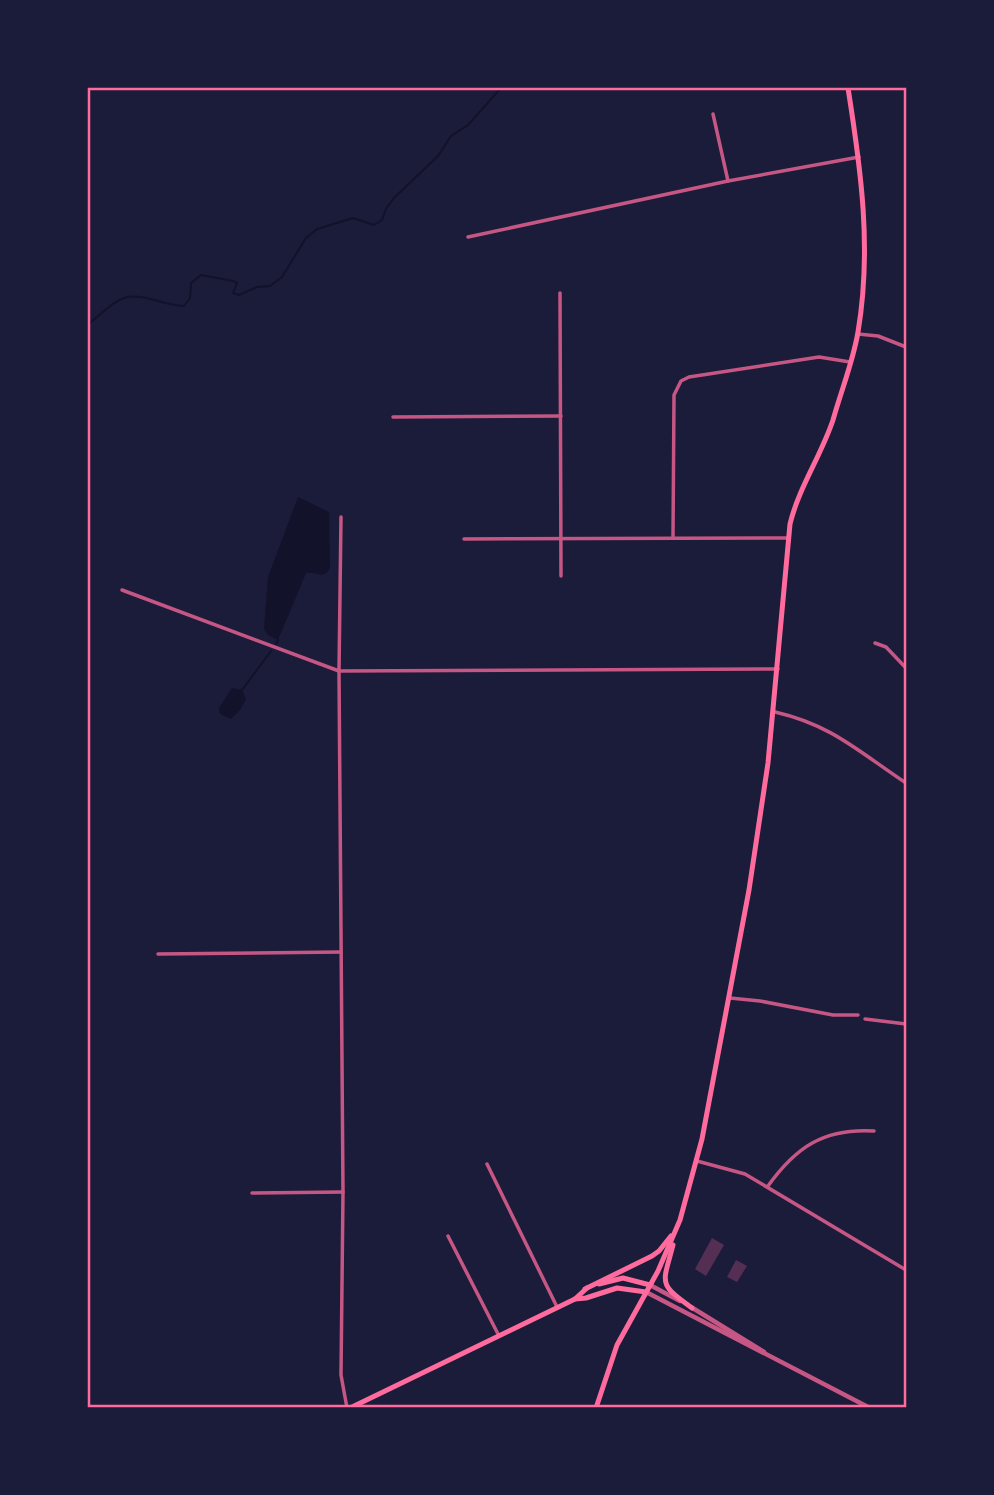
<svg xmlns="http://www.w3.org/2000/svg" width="994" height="1495" viewBox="0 0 994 1495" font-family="Literata,serif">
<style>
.water{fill:#12122b}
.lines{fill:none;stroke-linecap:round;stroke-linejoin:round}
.stream{stroke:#12122b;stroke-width:2}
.building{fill:#542f53}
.minor{stroke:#c65784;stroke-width:3.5}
.tertiary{stroke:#c65784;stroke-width:4.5}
.secondary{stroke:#ff6b9d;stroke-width:5}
.primary{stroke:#ff6b9d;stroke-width:5}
.neatline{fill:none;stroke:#ff6b9d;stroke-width:2.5}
</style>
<rect width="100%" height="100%" fill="#1b1b3a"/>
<g class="water">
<path d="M 298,497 L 329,512 L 330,567 C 325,581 316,571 306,573 L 278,640 L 268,635 L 264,629 L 268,577 Z"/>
<polygon points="232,688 242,690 246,699 240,710 231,719 220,714 219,708"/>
</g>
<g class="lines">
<g class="stream">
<path d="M 88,324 C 99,317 111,302 124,298 C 139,292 167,306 184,306 L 190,298 L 191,283 L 201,275 L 233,281 L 237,283 L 233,293 L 239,295 L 257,287 L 270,286 L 282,277 L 306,238 L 317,229 L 353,218 L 374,225 L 382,220 L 386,209 L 393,199 L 438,156 L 451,136 L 468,125 L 501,88"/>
<polyline points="276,644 278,640"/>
<polyline points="242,690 271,651"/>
</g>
</g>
<g class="building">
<polygon points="712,1238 724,1245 706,1276 695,1269"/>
<polygon points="736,1260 747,1266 737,1282 727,1277"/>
</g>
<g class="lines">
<g class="minor">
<polyline points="713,114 728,181"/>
<polyline points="468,237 728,181 859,157"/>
<polyline points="560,293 561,576"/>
<polyline points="858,334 878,336 906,347"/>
<polyline points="393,417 561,416"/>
<polyline points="341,517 339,671 343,1192 341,1375 347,1408"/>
<polyline points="673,537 674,395 681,381 689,377 819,357 850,362"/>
<polyline points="464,539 788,538"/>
<polyline points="122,590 339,671 778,669"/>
<polyline points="875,643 886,647 906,668"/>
<path d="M 775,712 C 832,725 859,752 906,783"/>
<polyline points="158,954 341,952"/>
<polyline points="730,998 760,1001 833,1015 858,1015"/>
<polyline points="865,1019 906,1024"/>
<polyline points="697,1161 745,1174 906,1270"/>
<polyline points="487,1164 557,1307"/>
<path d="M 768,1186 C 796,1147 824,1128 874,1131"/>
<polyline points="252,1193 343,1192"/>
<polyline points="448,1236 498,1334"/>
</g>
<g class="tertiary">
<polyline points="650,1285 680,1301"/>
<polyline points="646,1292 870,1408"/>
<polyline points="691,1307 764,1352"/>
</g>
<g class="secondary">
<polyline points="599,1284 623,1278 650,1285"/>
<polyline points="575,1299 586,1298 617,1288 646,1292"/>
<polyline points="350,1408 575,1299 587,1288"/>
</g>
<g class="primary">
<path d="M 673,1245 C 663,1284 657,1283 692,1308"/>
<polyline points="585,1289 652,1256 659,1251 671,1236"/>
<path d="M 596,1408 L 617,1345 L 658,1271 L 680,1220 L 702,1139 L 749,890 L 768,763 L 790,524 C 799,487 821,456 833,420 C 841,391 853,362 858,332 C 872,249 861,170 848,88"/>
</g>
</g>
<rect width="994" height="1495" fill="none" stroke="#1b1b3a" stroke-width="178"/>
<rect x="89" y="89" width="816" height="1317" class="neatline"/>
</svg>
